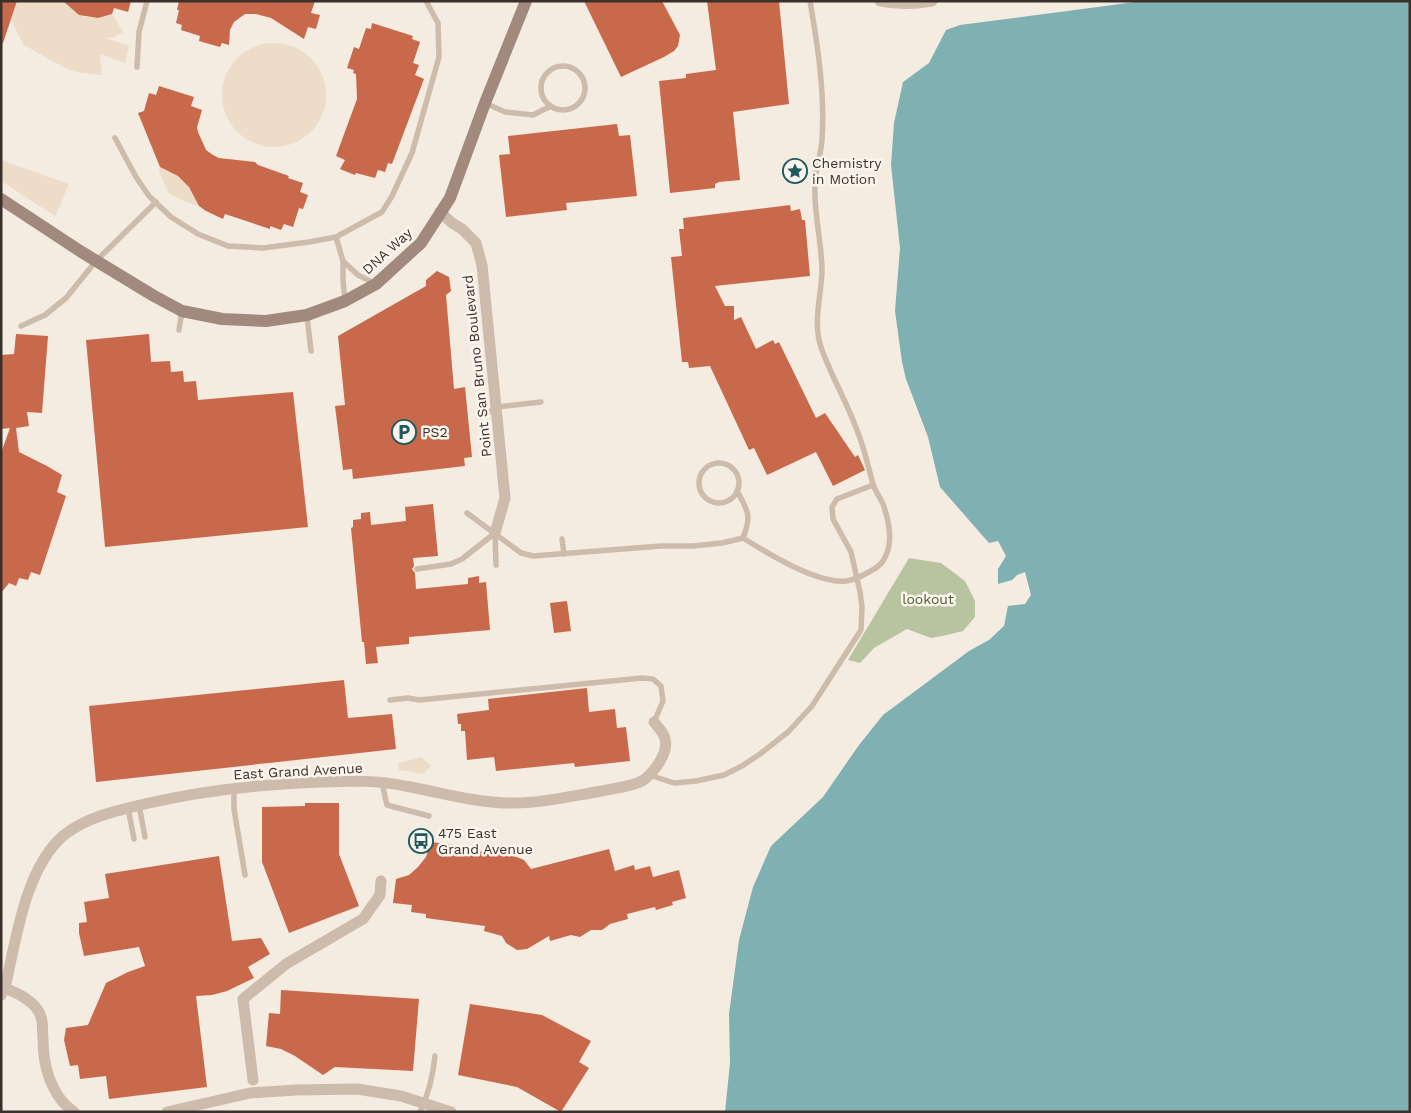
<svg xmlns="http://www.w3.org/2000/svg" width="1411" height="1113" viewBox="0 0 1411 1113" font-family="'Work Sans',sans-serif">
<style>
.green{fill:#b8c4a0}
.plaza{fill:#ecdcc8}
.water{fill:#7fb0b2}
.building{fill:#c8694b}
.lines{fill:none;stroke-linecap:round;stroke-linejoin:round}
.lane{stroke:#cdbbac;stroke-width:5.5}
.street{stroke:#cdbbac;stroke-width:11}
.secondary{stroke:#a18a7d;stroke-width:12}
.labels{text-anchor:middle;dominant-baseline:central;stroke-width:5;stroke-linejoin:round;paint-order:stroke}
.poi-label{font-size:14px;fill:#3b302b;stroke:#fbf5ee;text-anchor:start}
.street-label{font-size:14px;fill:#3b302b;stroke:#fbf5ee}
.park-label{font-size:14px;fill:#4a5a2e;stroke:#fbf5ee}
</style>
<rect width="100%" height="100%" fill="#f4ebe1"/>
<polygon class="green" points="909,558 941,563 965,581 975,601 975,617 963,631 947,635 931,638 907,629 874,648 860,663 848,660"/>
<g class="plaza">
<polygon points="17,1 65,1 73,10 85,17 98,18 112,14 123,32 114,37 106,38 129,46 125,63 100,54 102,75 82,73 67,69 24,45 11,20"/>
<circle cx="274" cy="95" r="52"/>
<polygon points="1,160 69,184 55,216 1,181"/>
<polygon points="160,167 178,176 189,187 199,206 189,203 169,194 159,171"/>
<polygon points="421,757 431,766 423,774 399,770 398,763"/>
</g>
<polygon class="water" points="1143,1 1410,1 1410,1112 725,1112 730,1063 729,1014 739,940 753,887 771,846 823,797 859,745 883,715 969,651 989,640 1004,626 1008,606 1025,604 1031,595 1025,572 1017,575 1012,580 998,584 998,569 1006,556 998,541 989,543 940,487 928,437 906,379 902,362 895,311 900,248 891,165 894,123 903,82 929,63 946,30 960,25"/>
<g class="building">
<polygon points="1,1 17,1 3,43 1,43"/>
<polygon points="63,1 131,1 128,12 114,8 112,14 98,18 79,15"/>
<polygon points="179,1 315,1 311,13 320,15 316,29 308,27 304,39 271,18 256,14 245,14 234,22 230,30 229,45 222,43 220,47 199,41 200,36 181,30 182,25 176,23 179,10 177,10"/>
<polygon points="584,1 662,1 680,35 678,46 674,51 664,57 621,77"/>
<polygon points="707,1 779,1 789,104 733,112 740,180 719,182 715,184 715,188 670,193 659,81 686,78 686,74 716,70"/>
<polygon points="372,23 413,36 412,39 420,42 413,63 419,65 415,75 424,79 392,164 388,163 385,172 378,170 375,178 356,173 355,175 340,169 345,160 336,156 357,99 356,74 353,73 354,70 347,68 354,47 359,49 366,28 371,29"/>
<polygon points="159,86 194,97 191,106 202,110 197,127 198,132 206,150 213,155 219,158 255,162 258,165 289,176 288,178 303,183 300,192 308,195 303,209 299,208 293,227 284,224 281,230 270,226 270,229 225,214 223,219 206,211 199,206 189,187 178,176 160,167 138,113 144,111 149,93 156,95"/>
<polygon points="617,124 619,136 630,135 637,196 566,203 567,210 506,217 499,155 510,154 508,136"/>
<polygon points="790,205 791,211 800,209 802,220 805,220 810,276 715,286 725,306 734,306 734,320 741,317 756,349 773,340 775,344 779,342 816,418 825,413 855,457 858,455 865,470 833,486 816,452 767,475 754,448 749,450 710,366 689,368 688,362 682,362 671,257 682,256 679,229 684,229 683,218"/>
<polygon points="437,271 449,277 451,291 446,295 454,389 465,387 472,457 464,458 465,466 353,479 352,469 343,470 335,406 345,405 338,336 426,286 426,280"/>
<polygon points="16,334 48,336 42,413 27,412 29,426 16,428 19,452 47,466 62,475 57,492 66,496 40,575 31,572 28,580 19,578 16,586 9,583 1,593 1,453 10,428 1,429 1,355 14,354"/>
<polygon points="149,334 151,362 170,361 171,372 183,371 184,382 196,381 198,400 293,392 308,527 105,547 86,340"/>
<polygon points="433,504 438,556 413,558 414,566 412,569 415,573 416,589 468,584 468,578 479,576 479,583 486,582 490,630 409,637 409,644 376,647 378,663 366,664 364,642 362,642 351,528 353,527 353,520 361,519 361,513 370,512 371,525 406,521 405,507"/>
<polygon points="567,601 571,631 554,633 550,603"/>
<polygon points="344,680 348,718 392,714 396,749 96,782 89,706"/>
<polygon points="587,688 589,712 615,709 617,728 626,727 630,761 575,767 574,763 496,771 494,757 467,760 465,731 461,731 461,724 458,724 457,714 489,710 488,699"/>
<polygon points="305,803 339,803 339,854 359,906 289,933 262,862 262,807 305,806"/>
<polygon points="431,842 454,845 454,848 514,856 524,860 531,869 609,849 615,871 634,865 635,870 650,866 653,877 679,870 686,898 672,902 673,905 656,910 655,907 627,914 628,919 610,924 602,930 591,930 580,937 571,935 550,941 549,936 527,949 517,950 506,943 502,936 484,931 485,926 426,918 426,914 411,912 412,905 393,903 396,879 409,875 418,867 426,857"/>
<polygon points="219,856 232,941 261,938 270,954 248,967 254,978 227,991 212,995 196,996 207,1087 109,1099 106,1076 80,1079 78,1065 70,1066 64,1040 66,1028 88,1025 106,983 128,972 145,966 139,947 84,956 79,933 79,923 87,922 84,902 109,898 105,874"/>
<polygon points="281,990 419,999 413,1071 335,1067 323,1075 295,1056 281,1049 266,1046 269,1013 280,1014"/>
<polygon points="470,1004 542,1015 591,1041 579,1062 589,1068 561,1112 517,1087 458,1075"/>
</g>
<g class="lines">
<g class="lane">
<circle cx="563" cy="88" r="22"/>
<polyline points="137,67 139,32 147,1"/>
<polyline points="485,103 505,112 533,115 551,106"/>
<polyline points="115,138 136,177 149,196 171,217 198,234 228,246 263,248 309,242 336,237 382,212 392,196 412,153 439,57 438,23 426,1"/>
<polyline points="336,237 343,261 343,280 345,301"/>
<polyline points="343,261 358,275 376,284"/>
<polyline points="307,316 311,351"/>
<polyline points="21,326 45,315 66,298 96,261 156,202"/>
<polyline points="179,330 182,311"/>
<polyline points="497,407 541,402"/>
<polyline points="484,412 497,411"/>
<circle cx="719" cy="483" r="20"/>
<path d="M 737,491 C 748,511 752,515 743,538"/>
<path d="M 467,513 L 521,553 L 533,556 L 661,546 L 693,546 L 722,543 L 743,538 C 767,553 817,584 846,581 C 853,580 860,577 867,573 C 873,570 881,566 884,559 C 894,543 889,521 883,504 C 880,497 875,491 873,484 C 868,466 864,447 857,430 C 847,403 832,377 822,350 C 812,324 821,298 822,272 C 822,242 813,211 815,181 C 816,167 821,154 822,140 C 825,94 818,47 810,1"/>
<polyline points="495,533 496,565"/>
<polyline points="562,539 564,554"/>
<polyline points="417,569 451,564 462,559 495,533"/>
<polyline points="390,700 408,698 419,700 642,678 653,679 661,686 663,701 654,722"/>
<polyline points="649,775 674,783 696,781 724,775 742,766 760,754 788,732 812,706 861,630 862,607 860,592 851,552 833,519 832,507 837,499 873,485"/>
<polyline points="382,783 387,805 429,816"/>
<polyline points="234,789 234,809 245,875"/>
<polyline points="139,805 145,837"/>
<polyline points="128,808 134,839"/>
<path d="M 420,1112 C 429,1093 433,1076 435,1056"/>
</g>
<g class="street">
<path d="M 880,1 C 898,5 915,4 932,1"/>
<polyline points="440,212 452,223 462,229 476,243 482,265 505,498 495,533"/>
<path d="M 5,988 C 16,993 29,998 37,1009 C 44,1018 42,1028 43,1039 C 43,1066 51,1096 74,1112"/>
<path d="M 1,995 L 5,988 C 16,940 25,868 64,835 C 88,816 120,810 149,803 C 205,790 264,784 322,782 C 349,781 378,780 405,786 C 439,792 472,802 507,803 C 539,804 571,796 602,791 C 615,788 630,787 642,781 C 653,774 669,753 665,739 C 664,733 658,727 654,722"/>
<polyline points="253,1080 243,999 286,964 363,919 380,895 381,881"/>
<polyline points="167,1112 250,1093 296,1090 357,1089 401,1096 451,1112"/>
</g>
<polyline class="secondary" points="1,199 80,251 154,296 182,311 222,319 266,321 307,315 345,301 376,284 421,243 450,198 485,103 526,1"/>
</g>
<defs>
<symbol id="sight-ring" viewBox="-11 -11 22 22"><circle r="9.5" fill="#fbf5ee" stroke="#1f5a5e" stroke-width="1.5"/><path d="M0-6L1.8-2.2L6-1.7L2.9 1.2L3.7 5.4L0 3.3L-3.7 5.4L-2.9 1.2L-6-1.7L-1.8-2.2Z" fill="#1f5a5e"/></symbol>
<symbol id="parking-ring" viewBox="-11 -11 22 22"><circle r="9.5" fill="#fbf5ee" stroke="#1f5a5e" stroke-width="1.5"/><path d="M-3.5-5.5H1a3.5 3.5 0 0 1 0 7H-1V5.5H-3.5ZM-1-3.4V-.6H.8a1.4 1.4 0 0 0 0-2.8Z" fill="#1f5a5e"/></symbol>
<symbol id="bus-ring" viewBox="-11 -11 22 22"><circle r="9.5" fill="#fbf5ee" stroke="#1f5a5e" stroke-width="1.5"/><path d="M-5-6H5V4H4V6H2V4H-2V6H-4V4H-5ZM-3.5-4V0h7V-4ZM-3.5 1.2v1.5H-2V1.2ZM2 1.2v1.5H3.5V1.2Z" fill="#1f5a5e"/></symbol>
</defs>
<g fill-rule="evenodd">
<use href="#sight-ring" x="781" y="157" width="28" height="28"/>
<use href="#parking-ring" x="390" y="418" width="28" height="28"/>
<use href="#bus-ring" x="407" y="827" width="28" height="28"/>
</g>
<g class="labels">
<g class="poi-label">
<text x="812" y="163">Chemistry<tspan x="812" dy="16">in Motion</tspan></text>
<text x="422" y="432">PS2</text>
<text x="438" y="833">475 East<tspan x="438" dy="16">Grand Avenue</tspan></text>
</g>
<g class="street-label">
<text transform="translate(387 251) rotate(-42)">DNA Way</text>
<text transform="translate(477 366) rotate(-96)">Point San Bruno Boulevard</text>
<text transform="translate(298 771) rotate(-3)">East Grand Avenue</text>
</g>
<g class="park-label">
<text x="928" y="599">lookout</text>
</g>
</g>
<rect width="1411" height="1113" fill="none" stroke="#3b302b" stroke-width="5"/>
</svg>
